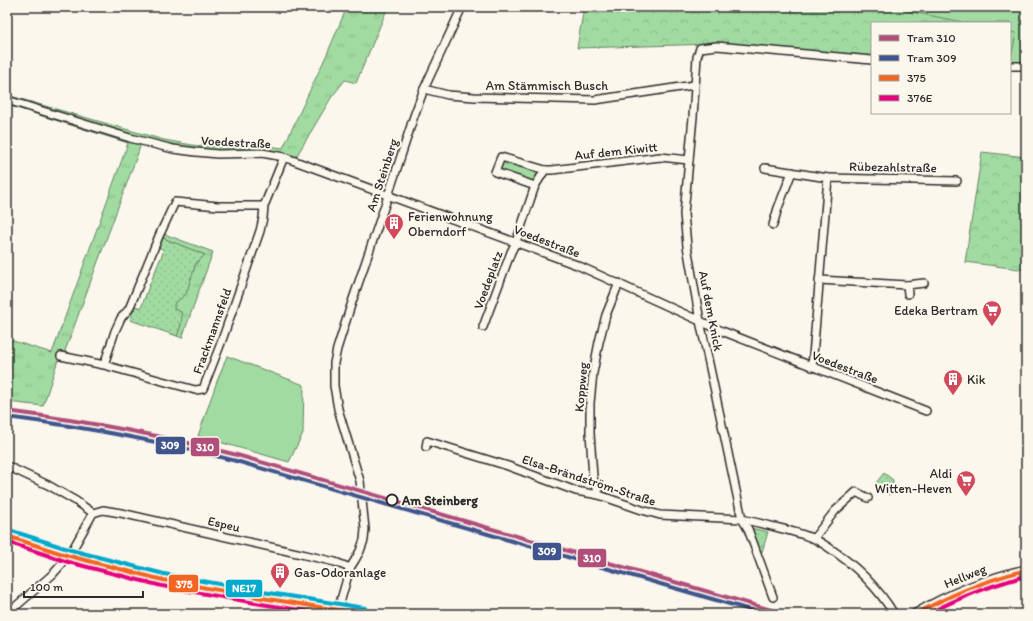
<svg xmlns="http://www.w3.org/2000/svg" width="1033" height="621" viewBox="0 0 1033 621" font-family="Itim,sans-serif">
<style>
.grass{fill:url(#grass-tufts);stroke:#668366}
.forest{fill:url(#forest-crowns);stroke:#668366}
.park{fill:url(#park-dots);stroke:#668366}
.garden{fill:#a1dba1;stroke:#668366}
.lines{fill:none;stroke-linecap:round;stroke-linejoin:round}
.minor-casing{stroke:#2b2b2b;stroke-width:10}
.tertiary-casing{stroke:#2b2b2b;stroke-width:12}
.minor{stroke:#fbf7ec;stroke-width:7}
.tertiary{stroke:#fbf7ec;stroke-width:9}
.bus-1-casing{stroke:#fbf7ec;stroke-width:7}
.bus-2-casing{stroke:#fbf7ec;stroke-width:7}
.bus-3-casing{stroke:#fbf7ec;stroke-width:7}
.bus-1{stroke:#f26522;stroke-width:4}
.bus-2{stroke:#e5007d;stroke-width:4}
.bus-3{stroke:#00a9ce;stroke-width:4}
.tram-1-casing{stroke:#fbf7ec;stroke-width:7}
.tram-2-casing{stroke:#fbf7ec;stroke-width:7}
.tram-1{stroke:#b14e7a;stroke-width:4}
.tram-2{stroke:#40558e;stroke-width:4}
.stop-dot{fill:#fbf7ec;stroke:#2b2b2b;stroke-width:2}
.labels{text-anchor:middle;dominant-baseline:central;stroke-width:4;stroke-linejoin:round;paint-order:stroke}
.street-label{font-size:13px;fill:#2b2b2b;stroke:#fbf7ec}
.poi-label{font-size:13px;fill:#2b2b2b;stroke:#fbf7ec;text-anchor:start}
.stop-label{font-size:13px;font-weight:bold;fill:#2b2b2b;stroke:#fbf7ec;text-anchor:start}
.line-badge{stroke:#fbf7ec;stroke-width:1.5}
.badge-label{font-size:11px;text-anchor:middle;font-weight:bold;fill:#fff}
</style>
<defs>
<pattern id="grass-tufts" width="24" height="20" patternUnits="userSpaceOnUse"><rect width="24" height="20" fill="#a1dba1"/><path d="M3 7l-1-3M5 7V3M7 7l1-3M15 17l-1-3M17 17v-4M19 17l1-3" fill="none" stroke="#8bbc8b"/></pattern>
<pattern id="forest-crowns" width="20" height="18" patternUnits="userSpaceOnUse"><rect width="20" height="18" fill="#a1dba1"/><path d="M2 6a3 3 0 1 1 6 0M12 15a3 3 0 1 1 6 0" fill="none" stroke="#8bbc8b"/></pattern>
<pattern id="park-dots" width="8" height="8" patternUnits="userSpaceOnUse"><rect width="8" height="8" fill="#a1dba1"/><path d="M2 2h.1M6 6h.1" fill="none" stroke="#8bbc8b" stroke-width="1.8" stroke-linecap="round"/></pattern>
</defs>
<rect width="100%" height="100%" fill="#fbf7ec"/>
<filter id="ink" filterUnits="userSpaceOnUse"><feTurbulence type="fractalNoise" baseFrequency=".025" numOctaves="2"/><feDisplacementMap in="SourceGraphic" scale="8" xChannelSelector="R" yChannelSelector="G"/><feConvolveMatrix kernelMatrix="1 2 1 2 8 2 1 2 1" color-interpolation-filters="sRGB"/></filter>
<g filter="url(#ink)">
<g class="grass">
<polygon points="347,7 388,7 356,83 345,80 331,98 296,157 286,153 275,151 216,151 178,146 142,139 138,153 65,351 57,363 43,406 7,402 7,339 52,353 128,143 7,105 7,95 164,140 198,146 233,147 268,146 283,148 327,54"/>
<path d="M 504,161 L 536,170 C 538,174 537,177 534,180 L 529,181 L 503,172 C 499,169 500,165 504,161 Z"/>
<polygon points="164,234 213,252 182,338 177,336 181,325 181,312 174,309 173,304 186,294 196,263 205,255 163,238"/>
</g>
<g class="forest">
<polygon points="584,7 992,7 1026,10 1010,63 1010,23 872,23 872,59 713,44 577,48"/>
<polygon points="982,152 1026,157 1026,270 965,262"/>
</g>
<g class="park">
<path d="M 163,238 L 205,255 L 196,263 L 186,294 L 174,304 L 174,309 L 181,312 C 183,321 180,328 177,336 L 130,320 L 135,306 L 141,308 L 149,286 L 164,250 L 158,247 Z"/>
<polygon points="884,473 893,480 892,491 889,495 875,484"/>
<polygon points="751,528 768,532 762,552 759,551"/>
</g>
<g class="garden">
<polygon points="907,7 1026,7 1026,63 1010,63 1016,33 1010,32 1010,23 968,23 907,11"/>
<polygon points="227,356 304,385 303,433 289,462 198,436 216,384"/>
</g>
<g class="lines">
<defs>
<g id="minor">
<path d="M 872,60 L 717,46 L 700,48 L 697,57 L 693,117 L 684,214 L 687,246 L 700,321 L 742,519 C 765,525 790,529 812,538 C 818,540 823,544 828,547 C 855,565 877,586 894,614"/>
<polyline points="1010,66 1026,66"/>
<polyline points="424,89 448,95 474,97 595,100 694,85"/>
<polyline points="7,100 130,138 173,149 196,152 218,154 262,153 284,157 577,265 722,331 926,411"/>
<polyline points="765,168 828,178"/>
<polyline points="535,186 495,172 501,157 545,170 552,170 660,157 689,160"/>
<polyline points="264,206 284,157"/>
<polyline points="773,225 778,208 792,172"/>
<polyline points="819,280 907,285"/>
<polyline points="908,294 907,285 924,283"/>
<polyline points="483,327 511,252 516,242 535,186 545,170"/>
<polyline points="61,356 104,365 195,390 203,389 221,343 260,231 263,218 264,206 218,206 175,202 159,236 129,309 121,318 115,331 104,365"/>
<polyline points="812,367 828,178 957,181"/>
<polyline points="426,447 427,441 508,466 576,491 599,495 642,510 660,515 742,519 748,529 773,597"/>
<polyline points="7,466 48,485 76,501 93,513"/>
<polyline points="599,495 593,477 590,433 590,403 593,373 599,342 606,315 619,283"/>
<polyline points="814,538 835,511 856,492 868,498"/>
<polyline points="338,610 350,568 355,560 360,551 364,540 365,529 360,481 338,409 334,386 334,363 337,349 352,302 388,196 414,116 424,89 462,7"/>
<polyline points="7,614 53,574 69,556 93,513 103,510 121,513 297,553 335,562 350,568"/>
</g>
<g id="tertiary">
<polyline points="7,536 69,556 163,580 262,598 364,614"/>
<path d="M 916,614 C 950,594 987,579 1026,570"/>
</g>
</defs>
<use href="#minor" class="minor-casing"/>
<use href="#tertiary" class="tertiary-casing"/>
<use href="#minor" class="minor"/>
<use href="#tertiary" class="tertiary"/>
<defs>
<g id="bus-1">
<polyline points="7,536 69,556 163,580 262,598 364,614"/>
<path d="M 916,614 C 951,594 987,580 1026,570"/>
</g>
<g id="bus-2">
<polyline points="7,542 68,562 162,586 261,604 325,614"/>
<path d="M 928,614 C 959,597 992,585 1026,576"/>
</g>
<polyline id="bus-3" points="9,530 71,550 164,574 263,592 365,608"/>
</defs>
<use href="#bus-1" class="bus-1-casing"/>
<use href="#bus-2" class="bus-2-casing"/>
<use href="#bus-3" class="bus-3-casing"/>
<use href="#bus-1" class="bus-1"/>
<use href="#bus-2" class="bus-2"/>
<use href="#bus-3" class="bus-3"/>
<defs>
<path id="tram-1" d="M 7,411 C 85,421 161,435 237,455 L 785,614"/>
<path id="tram-2" d="M 7,417 C 84,427 160,441 236,461 L 764,614"/>
</defs>
<use href="#tram-1" class="tram-1-casing"/>
<use href="#tram-2" class="tram-2-casing"/>
<use href="#tram-1" class="tram-1"/>
<use href="#tram-2" class="tram-2"/>
</g>
</g>
<defs>
<symbol id="building-pin" viewBox="-11 -11 22 30"><path d="M0 17L-7.5 6A9.5 9.5 0 1 1 7.5 6Z" fill="#d1495b" stroke="#fbf7ec"/><path d="M-4-6H4V6H1V3H-1V6H-4ZM-2.5-4.3h1.7v1.8h-1.7ZM.8-4.3h1.7v1.8H.8ZM-2.5-1h1.7V.8h-1.7ZM.8-1h1.7V.8H.8Z" fill="#fff"/></symbol>
<symbol id="supermarket-pin" viewBox="-11 -11 22 30"><path d="M0 17L-7.5 6A9.5 9.5 0 1 1 7.5 6Z" fill="#d1495b" stroke="#fbf7ec"/><path d="M-6-5.5h2.5l.6 2H6L4.5 2H-2.5L-4.4-4H-6ZM-1.5 3.2a1.3 1.3 0 1 0 .1 0ZM3 3.2a1.3 1.3 0 1 0 .1 0Z" fill="#fff"/></symbol>
</defs>
<g fill-rule="evenodd">
<use href="#building-pin" x="383" y="212" width="22" height="30"/>
<use href="#supermarket-pin" x="981" y="299" width="22" height="30"/>
<use href="#building-pin" x="942" y="368" width="22" height="30"/>
<use href="#supermarket-pin" x="955" y="469" width="22" height="30"/>
<use href="#building-pin" x="269" y="561" width="22" height="30"/>
</g>
<circle class="stop-dot" cx="392" cy="500" r="5.5"/>
<g class="labels">
<g class="street-label">
<text x="547" y="85">Am Stämmisch Busch</text>
<text transform="translate(236 142) rotate(3)">Voedestraße</text>
<text transform="translate(616 151) rotate(-6)">Auf dem Kiwitt</text>
<text transform="translate(893 167) rotate(1)">Rübezahlstraße</text>
<text transform="translate(382 175) rotate(-72)">Am Steinberg</text>
<text transform="translate(547 241) rotate(21)">Voedestraße</text>
<text transform="translate(488 280) rotate(-70)">Voedeplatz</text>
<text transform="translate(711 311) rotate(79)">Auf dem Knick</text>
<text transform="translate(212 331) rotate(-70)">Frackmannsfeld</text>
<text transform="translate(845 367) rotate(21)">Voedestraße</text>
<text transform="translate(581 387) rotate(-85)">Koppweg</text>
<text transform="translate(589 480) rotate(18)">Elsa-Brändström-Straße</text>
<text transform="translate(224 524) rotate(13)">Espeu</text>
<text transform="translate(965 576) rotate(-22)">Hellweg</text>
</g>
<g class="poi-label">
<text x="408" y="216">Ferienwohnung<tspan x="408" dy="15">Oberndorf</tspan></text>
<text x="978" y="310" text-anchor="end">Edeka Bertram</text>
<text x="967" y="379">Kik</text>
<text x="952" y="473" text-anchor="end">Aldi<tspan x="952" dy="15">Witten-Heven</tspan></text>
<text x="294" y="572">Gas-Odoranlage</text>
</g>
<g class="stop-label">
<text x="402" y="500">Am Steinberg</text>
</g>
</g>
<g class="line-badge">
<rect x="155" y="436" width="31" height="19" rx="4" fill="#40558e"/>
<rect x="190" y="437" width="30" height="20" rx="4" fill="#b14e7a"/>
<rect x="532" y="542" width="30" height="19" rx="4" fill="#40558e"/>
<rect x="577" y="548" width="30" height="20" rx="4" fill="#b14e7a"/>
<rect x="168" y="574" width="31" height="19" rx="4" fill="#f26522"/>
<rect x="225" y="579" width="38" height="19" rx="4" fill="#00a9ce"/>
</g>
<g class="badge-label">
<text x="170" y="449">309</text>
<text x="205" y="451">310</text>
<text x="547" y="555">309</text>
<text x="592" y="562">310</text>
<text x="184" y="588">375</text>
<text x="244" y="592">NE17</text>
</g>
<rect width="1033" height="621" fill="none" stroke="#fbf7ec" stroke-width="24"/>
<rect x="12" y="12" width="1009" height="597" fill="none" stroke="#2b2b2b" stroke-width="1.5" filter="url(#ink)"/>
<rect x="871" y="22" width="140" height="92" fill="#fbf7ec" stroke="#a8a59f"/>
<rect x="879" y="35" width="20" height="6" fill="#b14e7a" stroke="#a8a59f"/>
<text x="907" y="42" font-size="12" fill="#2b2b2b">Tram 310</text>
<rect x="879" y="55" width="20" height="6" fill="#40558e" stroke="#a8a59f"/>
<text x="907" y="62" font-size="12" fill="#2b2b2b">Tram 309</text>
<rect x="879" y="75" width="20" height="6" fill="#f26522" stroke="#a8a59f"/>
<text x="907" y="82" font-size="12" fill="#2b2b2b">375</text>
<rect x="879" y="95" width="20" height="6" fill="#e5007d" stroke="#a8a59f"/>
<text x="907" y="102" font-size="12" fill="#2b2b2b">376E</text>
<path d="M24 591v6h119v-6" fill="none" stroke="#2b2b2b" stroke-width="2"/>
<text x="30" y="591" font-size="12" fill="#2b2b2b" stroke="#fbf7ec" stroke-width="3" paint-order="stroke">100 m</text>
</svg>
